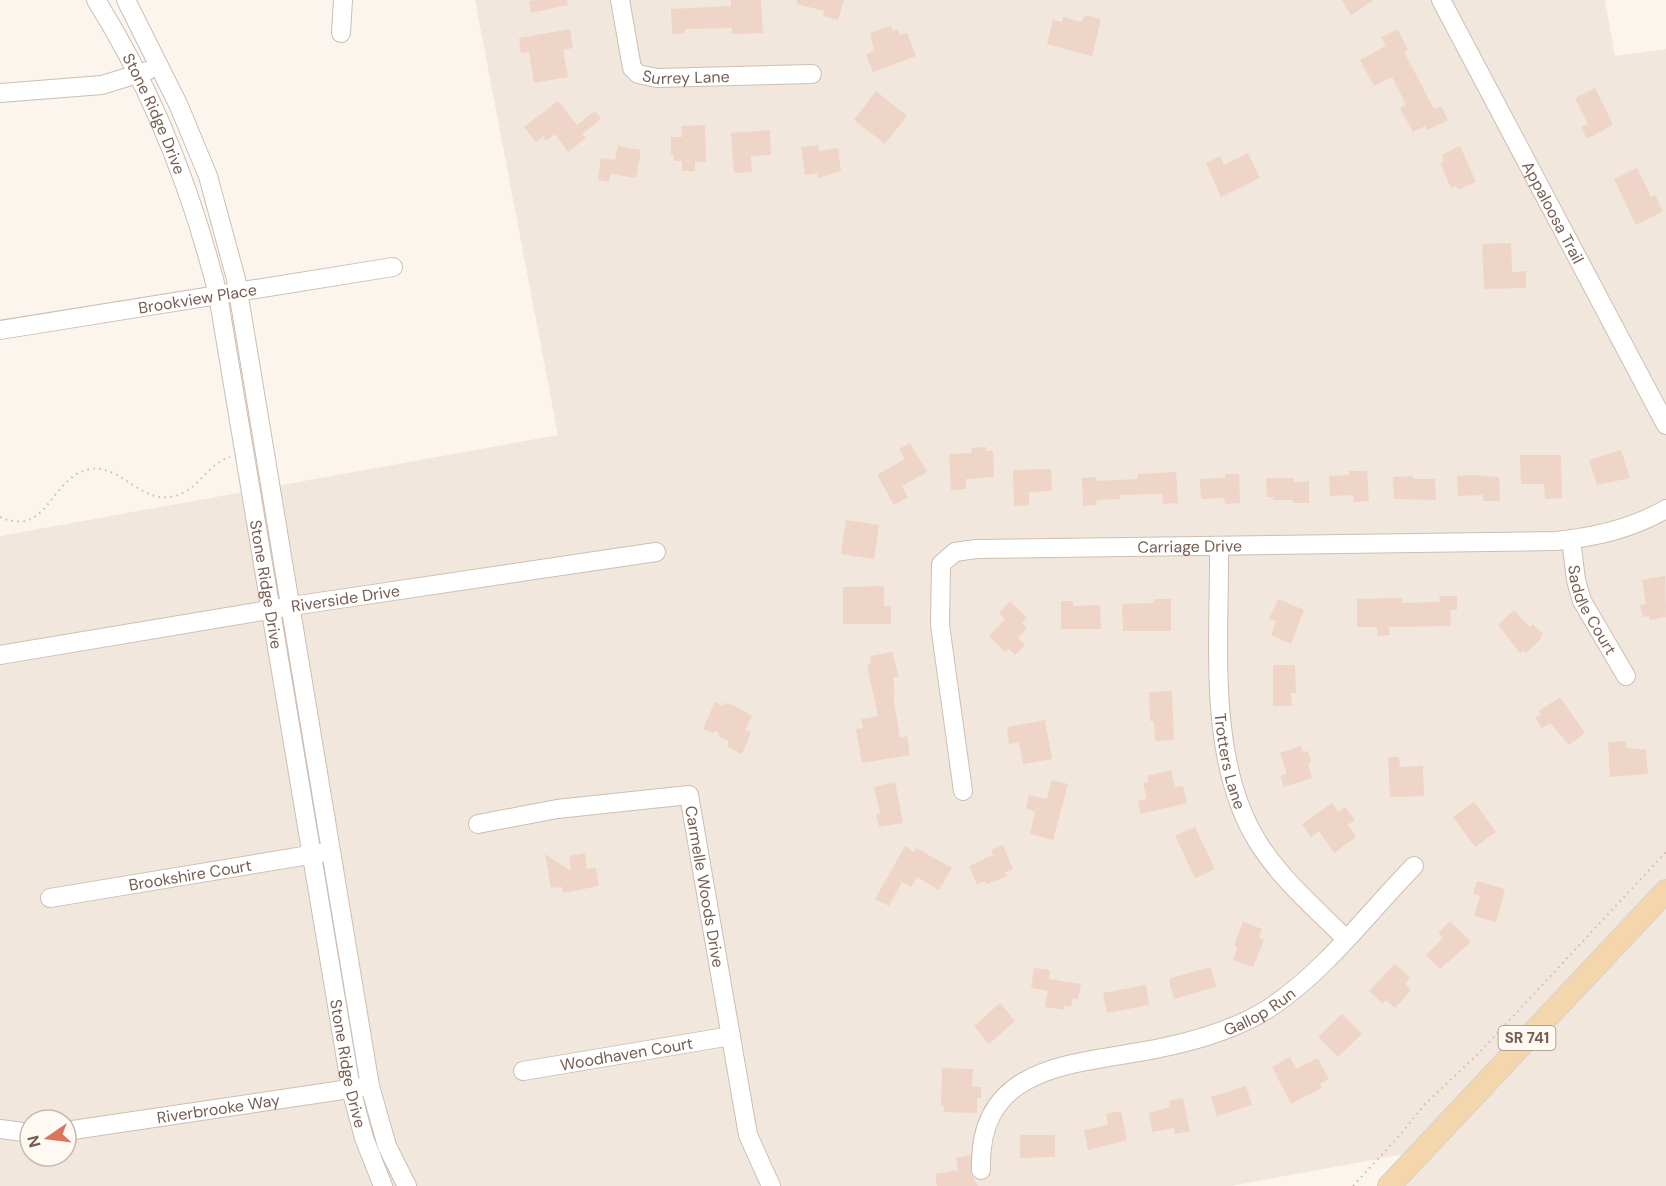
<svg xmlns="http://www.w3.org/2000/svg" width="1666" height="1186" viewBox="0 0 1666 1186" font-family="'DM Sans',sans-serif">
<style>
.residential{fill:#f2e7dc;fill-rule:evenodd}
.building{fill:#eed5c7}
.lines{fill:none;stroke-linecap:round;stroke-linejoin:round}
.minor-casing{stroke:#cdbeb3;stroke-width:20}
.major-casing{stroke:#d8d2ce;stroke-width:24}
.path{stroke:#d4b9a9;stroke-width:2;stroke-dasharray:1.5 4.5;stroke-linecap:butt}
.minor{stroke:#fff;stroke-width:18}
.major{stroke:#f3d6ac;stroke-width:22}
.labels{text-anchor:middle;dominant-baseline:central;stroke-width:5;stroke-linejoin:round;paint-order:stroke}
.shield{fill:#fef9f3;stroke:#9e8c82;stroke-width:1.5}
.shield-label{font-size:15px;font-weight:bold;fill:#755d51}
.street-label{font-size:16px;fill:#755d51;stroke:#fef9f3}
</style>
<rect width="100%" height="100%" fill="#fbf5ed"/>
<path class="residential" d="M 475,0 L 1605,0 L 1615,56 L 1666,49 L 1666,1186 L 1400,1186 L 1433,1149 L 1231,1186 L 0,1186 L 0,536 L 558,435 ZM 30,1120 L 66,1120 L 66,1156 L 30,1156 Z"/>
<g class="building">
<polygon points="536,0 567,0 568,5 531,13 529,1"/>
<polygon points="731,0 761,0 763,33 732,34 732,28 685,29 685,33 672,34 671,9 731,6"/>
<polygon points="797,0 844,0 838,20 823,16 824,11 797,4"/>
<polygon points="1342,0 1374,0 1351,15"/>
<polygon points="1085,15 1101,19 1092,56 1047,44 1053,20 1062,22 1063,17 1082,22"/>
<polygon points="891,26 893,31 898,29 900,35 907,33 916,56 873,72 866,54 874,51 870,33"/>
<polygon points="570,29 573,48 563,50 568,77 534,83 529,52 521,53 519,38"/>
<polygon points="1398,29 1408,50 1404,52 1434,109 1441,106 1448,120 1427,130 1425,126 1413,132 1400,108 1406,105 1392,77 1374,86 1360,60 1386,46 1381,37"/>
<polygon points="1595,88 1613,125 1587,139 1581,127 1588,124 1575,98"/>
<polygon points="876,91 907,116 885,144 854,120"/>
<polygon points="558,101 577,125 595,111 601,119 582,134 586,138 568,152 555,134 546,141 543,136 536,142 524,127"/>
<polygon points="705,125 706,162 695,162 695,171 682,171 682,161 674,161 674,155 671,155 671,137 682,137 681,126"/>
<polygon points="770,130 771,155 751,156 752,172 734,173 731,133"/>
<polygon points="818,145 819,151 838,148 841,171 818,178 817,173 805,175 801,147"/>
<polygon points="618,146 641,150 636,178 611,174 609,182 598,180 601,158 615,160"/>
<polygon points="1460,146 1476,182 1458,190 1456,186 1451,188 1440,163 1444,161 1442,155"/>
<polygon points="1248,153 1260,178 1221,197 1206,163 1220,156 1224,165"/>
<polygon points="1637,168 1651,197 1655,195 1663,211 1636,225 1614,179"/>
<polygon points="1511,243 1512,272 1526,271 1526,288 1484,289 1482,244"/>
<polygon points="910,443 927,472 902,486 908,497 894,505 877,475 905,459 899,449"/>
<polygon points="986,447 986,451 993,451 994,477 966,479 966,489 951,490 949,454 972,453 971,448"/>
<polygon points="1621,450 1630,478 1597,485 1589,460"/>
<polygon points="1520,455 1561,455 1562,498 1545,499 1544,484 1521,484"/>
<polygon points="1051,469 1052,491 1029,492 1029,505 1014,506 1013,470"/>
<polygon points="1349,471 1367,471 1369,501 1354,502 1353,495 1330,496 1329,476 1349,475"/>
<polygon points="1176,472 1178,503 1163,504 1162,494 1120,495 1120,499 1096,500 1097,505 1083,506 1082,478 1096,477 1096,481 1138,479 1138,474"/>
<polygon points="1225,474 1239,474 1240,503 1225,504 1224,498 1201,499 1200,479 1225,478"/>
<polygon points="1470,475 1499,477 1500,501 1483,501 1483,495 1458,496 1457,476"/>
<polygon points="1413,476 1413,479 1435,479 1436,500 1394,499 1393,477"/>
<polygon points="1266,478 1294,478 1294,482 1309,481 1309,503 1293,503 1293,500 1273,500 1273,497 1267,497"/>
<polygon points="846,520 879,525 874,559 841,554"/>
<polygon points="1665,576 1666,617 1650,620 1649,616 1643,617 1640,605 1646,604 1642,580"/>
<polygon points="884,586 884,606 891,606 891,624 843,624 843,587"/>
<polygon points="1439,596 1457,596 1457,610 1450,610 1451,626 1389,627 1390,635 1377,636 1377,627 1357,627 1357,599 1402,598 1402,603 1440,602"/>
<polygon points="1154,599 1171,599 1171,631 1123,631 1122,604 1154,603"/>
<polygon points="1278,599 1304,610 1291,644 1271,635 1276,621 1269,619"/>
<polygon points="1010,601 1027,618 1022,623 1027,628 1018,638 1025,645 1015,655 1009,649 1005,652 989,636 1005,619 999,613"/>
<polygon points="1061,601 1073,601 1073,606 1100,605 1101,629 1061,629"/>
<polygon points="1514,610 1530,627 1533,624 1543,634 1540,637 1541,639 1526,653 1523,650 1520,653 1498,625"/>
<polygon points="892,652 899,677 893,677 895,695 893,695 900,738 907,736 910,755 862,763 856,729 863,728 861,719 878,716 867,665 871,664 870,656"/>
<polygon points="1273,665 1295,665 1296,693 1291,693 1292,706 1273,706"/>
<polygon points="1172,691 1174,740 1155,741 1154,721 1150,721 1149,692"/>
<polygon points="1560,697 1585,733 1569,745 1550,723 1542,728 1535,718 1541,714 1539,711"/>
<polygon points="715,702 723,706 724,703 733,705 752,716 745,730 751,732 742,754 727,747 729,741 720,737 717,731 711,733 703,729"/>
<polygon points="1045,720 1052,759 1023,764 1019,742 1009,744 1007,727"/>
<polygon points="1626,741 1626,748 1646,750 1648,774 1610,777 1608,742"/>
<polygon points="1301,746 1303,752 1308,751 1311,762 1308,764 1312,778 1284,787 1280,776 1287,774 1280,753"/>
<polygon points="1388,757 1399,757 1400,767 1423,766 1424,796 1390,797"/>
<polygon points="1171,770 1175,787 1183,786 1187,803 1141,814 1138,801 1147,799 1143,783 1149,782 1147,776"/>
<polygon points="1052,780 1068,784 1053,840 1030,834 1035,812 1026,809 1029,795 1047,799"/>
<polygon points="895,782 903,823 879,827 876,814 880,813 874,787"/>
<polygon points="1474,802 1496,832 1475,847 1453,817"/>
<polygon points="1332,803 1338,812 1345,807 1355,820 1348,825 1356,837 1334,853 1319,831 1311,837 1302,824"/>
<polygon points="1195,827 1215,869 1195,878 1175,836"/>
<polygon points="1003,845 1013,869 1005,872 1007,876 987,884 985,881 977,885 969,866 993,855 991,850"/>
<polygon points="905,846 914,852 916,848 952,868 939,890 917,877 911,887 902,882 889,906 875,899"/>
<polygon points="585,853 587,869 596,868 599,886 563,893 562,887 551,888 545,854 571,871 569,856"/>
<polygon points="1477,881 1505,889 1496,922 1474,916 1480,896 1473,894"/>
<polygon points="1450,921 1471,942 1440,969 1426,955 1443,938 1438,933"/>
<polygon points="1243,922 1262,929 1259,938 1264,940 1253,967 1233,960 1237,947 1234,946"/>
<polygon points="1395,964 1410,978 1405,983 1411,990 1395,1008 1386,1000 1383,1004 1369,991"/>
<polygon points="1211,967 1216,987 1174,999 1169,981 1171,978"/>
<polygon points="1034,968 1050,970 1049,979 1081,984 1078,999 1073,998 1071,1007 1064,1006 1064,1010 1045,1007 1048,991 1031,988"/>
<polygon points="1146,985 1149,1005 1107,1013 1103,993"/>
<polygon points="1000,1003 1015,1021 989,1044 974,1026"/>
<polygon points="1342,1014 1362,1034 1338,1057 1318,1037"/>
<polygon points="1290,1057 1296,1069 1318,1058 1329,1079 1320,1084 1322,1088 1291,1104 1272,1067"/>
<polygon points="942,1068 973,1069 972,1087 981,1087 981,1098 977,1098 977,1113 944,1112 944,1106 941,1106"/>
<polygon points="1246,1086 1252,1105 1217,1116 1211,1097"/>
<polygon points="1183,1098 1190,1131 1175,1134 1174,1128 1152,1132 1149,1113 1170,1107 1169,1101"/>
<polygon points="1121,1111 1127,1140 1088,1150 1084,1130 1108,1125 1106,1114"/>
<polygon points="1020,1135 1055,1135 1055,1157 1020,1158"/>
<polygon points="971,1155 971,1174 978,1186 937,1186 935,1174 958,1170 956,1158"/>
</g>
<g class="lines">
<defs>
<g id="minor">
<path id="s1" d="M 96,0 C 153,91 192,190 218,295 L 351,1089 L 364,1138 L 383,1186"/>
<polyline points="126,0 178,104 208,176 236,279 370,1086 387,1146 407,1186"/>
<path id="s2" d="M 620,0 L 632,68 L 638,74 L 657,78 L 812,74"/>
<path id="s3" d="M 1441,0 L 1666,425"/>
<polyline points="341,33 343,0"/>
<polyline points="0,93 102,85 147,71"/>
<path id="s4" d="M 0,330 L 393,267"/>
<path id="s5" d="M 1571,539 L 1576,580 L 1582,601 L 1626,676"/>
<path id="s6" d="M 1219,546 C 1220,640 1206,761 1259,844 C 1282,880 1315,908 1345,938"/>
<path id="s7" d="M 0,655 L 292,606 L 656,552"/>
<path id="s8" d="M 963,791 L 940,625 L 941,564 L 955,552 L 976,549 L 1556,541 C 1595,537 1632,529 1666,509"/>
<path id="s9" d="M 478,824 L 557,809 L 689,795 L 748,1135 L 771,1186"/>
<path id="s10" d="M 50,898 L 321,853"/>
<path id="s11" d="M 523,1071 L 731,1036"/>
<polyline points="0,1129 30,1133"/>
<path id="s12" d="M 66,1131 L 363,1087"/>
<path id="s13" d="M 981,1170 C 977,1058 1085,1065 1165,1047 C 1203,1039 1239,1028 1271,1007 C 1326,970 1368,913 1414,866"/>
</g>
<polyline id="major" points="1389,1186 1666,891"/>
</defs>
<use href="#minor" class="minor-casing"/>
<use href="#major" class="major-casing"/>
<g class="path">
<path d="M 0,517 C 45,537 49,486 81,472 C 115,456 137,502 170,497 C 198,493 206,464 230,457"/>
<polyline points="1353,1186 1401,1134 1424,1105 1477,1055 1666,852"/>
</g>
<use href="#minor" class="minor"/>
<use href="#major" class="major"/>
</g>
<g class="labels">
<rect class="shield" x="1498.5" y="1026" width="57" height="24" rx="4.5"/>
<g class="shield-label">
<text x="1527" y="1038">SR 741</text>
</g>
<g class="street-label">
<text stroke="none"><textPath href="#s2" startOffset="126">Surrey Lane</textPath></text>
<text stroke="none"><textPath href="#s1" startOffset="128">Stone Ridge Drive</textPath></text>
<text stroke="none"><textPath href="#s3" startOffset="240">Appaloosa Trail</textPath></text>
<text stroke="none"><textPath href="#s4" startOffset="200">Brookview Place</textPath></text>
<text stroke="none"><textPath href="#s8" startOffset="482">Carriage Drive</textPath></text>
<text stroke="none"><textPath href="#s1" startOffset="614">Stone Ridge Drive</textPath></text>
<text stroke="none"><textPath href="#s7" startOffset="350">Riverside Drive</textPath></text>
<text stroke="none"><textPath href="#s5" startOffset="75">Saddle Court</textPath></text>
<text stroke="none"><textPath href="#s6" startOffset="216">Trotters Lane</textPath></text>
<text stroke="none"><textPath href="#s10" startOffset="142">Brookshire Court</textPath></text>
<text stroke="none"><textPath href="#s9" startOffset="306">Carmelle Woods Drive</textPath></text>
<text stroke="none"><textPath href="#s13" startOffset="351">Gallop Run</textPath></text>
<text stroke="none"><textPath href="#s11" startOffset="105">Woodhaven Court</textPath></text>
<text stroke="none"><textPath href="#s1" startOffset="1100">Stone Ridge Drive</textPath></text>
<text stroke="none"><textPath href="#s12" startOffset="154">Riverbrooke Way</textPath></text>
</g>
</g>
<g transform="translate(48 1138) rotate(256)"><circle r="28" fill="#fef9f3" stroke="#c7bbb2" stroke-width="1.5"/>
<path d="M0-4.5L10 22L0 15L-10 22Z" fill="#d9765e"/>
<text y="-9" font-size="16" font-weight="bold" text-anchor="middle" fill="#755d51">N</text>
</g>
</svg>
